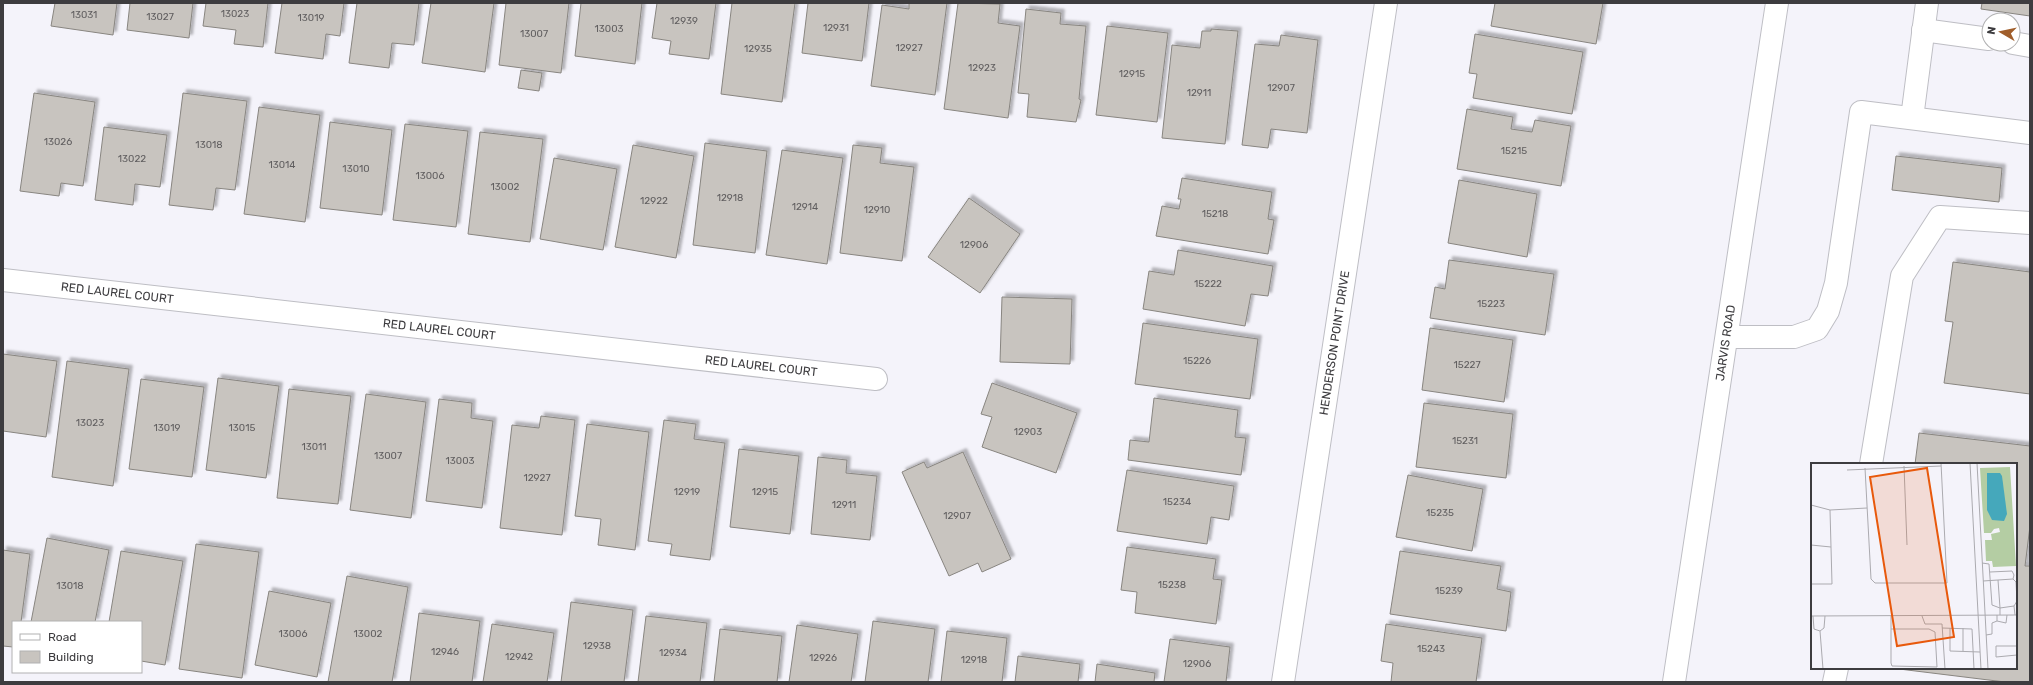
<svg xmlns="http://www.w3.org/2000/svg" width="2033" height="685" viewBox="0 0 2033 685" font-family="Rubik,sans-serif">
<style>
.building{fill:#c8c4bf;stroke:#888580;filter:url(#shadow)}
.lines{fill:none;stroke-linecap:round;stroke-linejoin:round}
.minor-casing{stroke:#bebec4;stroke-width:24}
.minor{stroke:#fff;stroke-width:22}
.labels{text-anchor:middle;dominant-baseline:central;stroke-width:3.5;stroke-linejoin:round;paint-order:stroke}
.number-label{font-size:10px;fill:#605e5f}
.street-label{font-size:12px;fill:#3d3c3f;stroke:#fff}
.inset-road{fill:none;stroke:#abaaaf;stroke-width:1}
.view{fill:#e8590c;fill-opacity:0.15;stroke:#e8590c;stroke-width:2}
.inset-edge{fill:none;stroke:#3d3c3f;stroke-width:2}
</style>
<defs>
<filter id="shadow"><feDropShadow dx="3.5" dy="-3.5" stdDeviation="1" flood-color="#0004"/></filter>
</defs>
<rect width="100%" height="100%" fill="#f4f3fa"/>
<g class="building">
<polygon points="55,3 117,3 113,35 51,26"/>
<polygon points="130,3 193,3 189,38 127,30"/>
<polygon points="206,3 268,3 263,47 234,44 236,30 203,26"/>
<polygon points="282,3 344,3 340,36 326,34 323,59 275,53"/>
<polygon points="357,3 419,3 414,45 392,43 389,68 349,63"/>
<polygon points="431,3 494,3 485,72 422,63"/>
<polygon points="506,3 569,3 561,73 499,65"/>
<polygon points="581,3 642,3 635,64 575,56"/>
<polygon points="657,3 716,3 709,59 669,54 671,41 652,38"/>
<polygon points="732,3 795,3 782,102 721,94"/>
<polygon points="808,3 869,3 862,61 802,53"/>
<polygon points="909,3 947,3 935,95 871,86 882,5 909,9"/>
<polygon points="958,3 1000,4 998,23 1020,26 1008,118 944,109"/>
<polygon points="1495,3 1603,3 1596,44 1491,26"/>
<polygon points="1982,3 2030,3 2030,16 1981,9"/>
<polygon points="1026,9 1061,13 1060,24 1086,26 1079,99 1081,100 1076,122 1027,117 1029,94 1018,93"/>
<polygon points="1107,26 1168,33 1157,122 1096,115"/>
<polygon points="1211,29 1238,31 1225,144 1162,138 1172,45 1200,48 1202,31 1211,31"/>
<polygon points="1475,34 1583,52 1572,114 1473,98 1477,74 1469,73"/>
<polygon points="1281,35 1318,40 1307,133 1271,129 1268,148 1242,145 1255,44 1279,46"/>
<polygon points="521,70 542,73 539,91 518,88"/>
<polygon points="34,93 95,102 83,186 61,183 59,196 20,191"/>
<polygon points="183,93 247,101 235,190 216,188 213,210 169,205"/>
<polygon points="259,107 320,115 305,222 244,214"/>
<polygon points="1467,109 1513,117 1511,129 1532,132 1535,120 1571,126 1561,186 1457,169"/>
<polygon points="330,122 392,130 382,215 320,208"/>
<polygon points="405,124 468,131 456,227 393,220"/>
<polygon points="104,127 167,135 160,187 135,184 133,205 95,200"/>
<polygon points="480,132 543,139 530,242 468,234"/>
<polygon points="705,143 767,151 755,253 693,245"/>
<polygon points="633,145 694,156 676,258 615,247"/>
<polygon points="853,145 882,148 880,163 914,167 902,261 840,253"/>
<polygon points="782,150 843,158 827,264 766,255"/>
<polygon points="1896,156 2002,168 1999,202 1892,190"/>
<polygon points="554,158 617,169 603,250 540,239"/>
<polygon points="1182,178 1272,192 1268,219 1274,220 1268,254 1156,236 1162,206 1179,209 1181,199 1178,199"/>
<polygon points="1459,180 1537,194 1527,257 1448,243"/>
<polygon points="969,198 1020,234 980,293 928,257"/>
<polygon points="1178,250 1273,266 1268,296 1251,294 1245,326 1143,309 1149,271 1174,275"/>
<polygon points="1449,260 1554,274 1545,335 1430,318 1435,287 1445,289"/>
<polygon points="1953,262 2030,272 2030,394 1944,383 1953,322 1945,321"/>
<polygon points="1002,297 1072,299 1070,364 1000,362"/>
<polygon points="1143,323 1258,339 1250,399 1135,384"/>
<polygon points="1430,328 1513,340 1504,402 1422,390"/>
<polygon points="3,354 57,361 46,437 3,431"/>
<polygon points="67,361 129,369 113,486 52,477"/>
<polygon points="218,378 279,386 266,478 206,470"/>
<polygon points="141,379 204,387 192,477 129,469"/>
<polygon points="992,383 1077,413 1056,473 982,447 992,417 981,414"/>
<polygon points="289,389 351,396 338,504 277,498"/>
<polygon points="366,394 426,402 411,518 350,510"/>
<polygon points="1154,398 1238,410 1235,437 1246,438 1241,475 1128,460 1130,440 1149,442"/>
<polygon points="439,399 472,403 471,418 493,421 482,508 426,501"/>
<polygon points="1424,403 1513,414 1506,478 1416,467"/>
<polygon points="541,416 575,420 562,535 500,528 512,425 539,428"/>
<polygon points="664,420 696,424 694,439 725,443 710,560 670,555 672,544 648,541"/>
<polygon points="587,424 649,432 635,550 598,545 601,519 575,516"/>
<polygon points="1919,433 2030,446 2030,526 2025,566 2030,566 2030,682 2005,682 1891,668 2016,668 2016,464 1915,464"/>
<polygon points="739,449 799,456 790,534 730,527"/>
<polygon points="963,452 1011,559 982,572 978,563 949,576 902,472 924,462 927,468"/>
<polygon points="818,457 847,460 846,473 877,476 870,540 811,534"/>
<polygon points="1127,470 1234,486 1229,520 1211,517 1207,544 1117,531"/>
<polygon points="1408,475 1483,489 1472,551 1396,537"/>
<polygon points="47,538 109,550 95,622 31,622"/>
<polygon points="196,544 259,552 242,678 179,669"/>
<polygon points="1127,547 1216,559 1213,579 1222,580 1216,624 1135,613 1137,592 1121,590"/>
<polygon points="3,550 30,554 21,622 13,622 13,647 3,646"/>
<polygon points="121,551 183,561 165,665 141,661 141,622 109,622"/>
<polygon points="1400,551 1501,566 1497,589 1511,592 1506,631 1390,614"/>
<polygon points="347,576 408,587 392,682 328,682"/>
<polygon points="269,591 331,603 317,677 255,665"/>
<polygon points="571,602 633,610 624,682 561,682"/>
<polygon points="419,613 480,621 472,682 410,682"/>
<polygon points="646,616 707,623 700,682 638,682"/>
<polygon points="873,621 935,629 928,682 865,682"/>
<polygon points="492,624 554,633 547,682 483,682"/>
<polygon points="1386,624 1482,638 1476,682 1391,682 1393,663 1381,661"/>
<polygon points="797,625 858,634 851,682 789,682"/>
<polygon points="720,629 782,636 777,682 714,682"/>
<polygon points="947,631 1007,638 1002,682 941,682"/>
<polygon points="1170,639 1230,647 1226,682 1164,682"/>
<polygon points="1018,656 1080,664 1078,682 1015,682"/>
<polygon points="1097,664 1155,673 1154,682 1095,682"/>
</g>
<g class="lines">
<defs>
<g id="minor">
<polyline points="1923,30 1989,39"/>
<polyline points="2013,43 2030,46"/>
<polyline points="1912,118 1927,3"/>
<path id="s1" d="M 3,280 L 876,379"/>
<polyline points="1727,337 1794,337 1817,329 1828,311 1836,283 1861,112 2030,133"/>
<polyline points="1871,464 1902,276 1940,217 2030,223"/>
<path id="s2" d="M 1283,682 L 1386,3"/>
<path id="s3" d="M 1674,682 L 1777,3"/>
<polyline points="1834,682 1837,668"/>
</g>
</defs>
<use href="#minor" class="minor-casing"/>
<use href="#minor" class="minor"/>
</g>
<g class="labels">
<g class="number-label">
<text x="235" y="14">13023</text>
<text x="84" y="15">13031</text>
<text x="160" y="17">13027</text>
<text x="311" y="18">13019</text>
<text x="684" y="21">12939</text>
<text x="836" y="28">12931</text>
<text x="609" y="29">13003</text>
<text x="534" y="34">13007</text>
<text x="909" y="48">12927</text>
<text x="758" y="49">12935</text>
<text x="982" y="68">12923</text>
<text x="1132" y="74">12915</text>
<text x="1281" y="88">12907</text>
<text x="1199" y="93">12911</text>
<text x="58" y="142">13026</text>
<text x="209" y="145">13018</text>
<text x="1514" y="151">15215</text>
<text x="132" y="159">13022</text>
<text x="282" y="165">13014</text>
<text x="356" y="169">13010</text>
<text x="430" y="176">13006</text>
<text x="505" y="187">13002</text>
<text x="730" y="198">12918</text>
<text x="654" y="201">12922</text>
<text x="805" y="207">12914</text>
<text x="877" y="210">12910</text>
<text x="1215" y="214">15218</text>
<text x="974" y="245">12906</text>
<text x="1208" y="284">15222</text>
<text x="1491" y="304">15223</text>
<text x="1197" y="361">15226</text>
<text x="1467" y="365">15227</text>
<text x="90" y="423">13023</text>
<text x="167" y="428">13019</text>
<text x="242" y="428">13015</text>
<text x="1028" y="432">12903</text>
<text x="1465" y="441">15231</text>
<text x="314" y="447">13011</text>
<text x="388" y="456">13007</text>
<text x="460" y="461">13003</text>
<text x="537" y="478">12927</text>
<text x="687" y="492">12919</text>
<text x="765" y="492">12915</text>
<text x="1177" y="502">15234</text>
<text x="844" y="505">12911</text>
<text x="1440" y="513">15235</text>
<text x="957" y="516">12907</text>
<text x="1172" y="585">15238</text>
<text x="70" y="586">13018</text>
<text x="1449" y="591">15239</text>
<text x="293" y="634">13006</text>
<text x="368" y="634">13002</text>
<text x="597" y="646">12938</text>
<text x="1431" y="649">15243</text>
<text x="445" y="652">12946</text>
<text x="673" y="653">12934</text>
<text x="519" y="657">12942</text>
<text x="823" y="658">12926</text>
<text x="974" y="660">12918</text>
<text x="1197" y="664">12906</text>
</g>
<g class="street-label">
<text stroke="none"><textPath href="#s1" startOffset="115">RED LAUREL COURT</textPath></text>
<text stroke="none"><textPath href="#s1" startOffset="439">RED LAUREL COURT</textPath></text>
<text stroke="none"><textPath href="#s2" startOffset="343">HENDERSON POINT DRIVE</textPath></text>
<text stroke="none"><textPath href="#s3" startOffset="343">JARVIS ROAD</textPath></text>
<text stroke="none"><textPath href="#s1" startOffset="763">RED LAUREL COURT</textPath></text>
</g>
</g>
<g transform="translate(1811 463)">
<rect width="206" height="206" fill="#f4f3fa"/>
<path d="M 199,4 L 205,103 L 182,104 L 181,98 L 175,98 L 174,77 L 181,77 L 180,71 L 189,69 L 188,65 L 183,66 L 180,70 L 173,70 L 169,5 Z" fill="#b4cda3"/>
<path d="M 176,10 L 189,10 L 191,13 L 196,51 L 193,58 L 181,57 L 176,47 Z" fill="#45a8bb"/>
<path class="inset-road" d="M 159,0 L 170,206M 166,0 L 177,206M 93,3 L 96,82M 54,5 L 60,116 L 64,120 L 136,120 L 130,0M 36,7 L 130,3M 0,42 L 19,47 L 56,45M 0,82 L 20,84M 171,100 L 178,101 L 181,142 L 189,145 L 189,152M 202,116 L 205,119 L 206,138 L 203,143 L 204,152M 187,117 L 189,145 L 203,143M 172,118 L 202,116 L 203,112 L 201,108 L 179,109M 0,121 L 21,121 L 19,47M 186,152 L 186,158 L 195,160 L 196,152M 0,153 L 206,152M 2,153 L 3,166 L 9,168 L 13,165 L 14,153M 80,153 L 80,200 L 81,203 L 126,204 L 124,169 L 118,166 L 80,166M 111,153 L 114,161 L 131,161 L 134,206M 131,165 L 161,166 L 163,206M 139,165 L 139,188 L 169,189M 152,165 L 152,188M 9,168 L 12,206M 175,172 L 181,171 L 181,160 L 186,158M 206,183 L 185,183 L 185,194 L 206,192"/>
<path class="view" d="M 116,5 L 143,174 L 86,183 L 59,14 Z"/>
<rect width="206" height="206" class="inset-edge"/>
</g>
<rect width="2033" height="685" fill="none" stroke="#3d3c3f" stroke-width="8"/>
<rect x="12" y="621" width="130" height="52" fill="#ffffff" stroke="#b1b1b2"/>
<rect x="20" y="634" width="20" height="6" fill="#ffffff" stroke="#b1b1b2"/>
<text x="48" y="641" font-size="12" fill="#3d3c3f">Road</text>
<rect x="20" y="651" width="20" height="12" fill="#c8c4bf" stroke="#b1b1b2"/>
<text x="48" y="661" font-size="12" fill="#3d3c3f">Building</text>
<g transform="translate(2001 32) rotate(279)"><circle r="19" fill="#ffffff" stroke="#b1b1b2"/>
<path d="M0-3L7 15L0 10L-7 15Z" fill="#a05e2b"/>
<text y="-6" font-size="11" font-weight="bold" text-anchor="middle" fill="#3d3c3f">N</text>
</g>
</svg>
